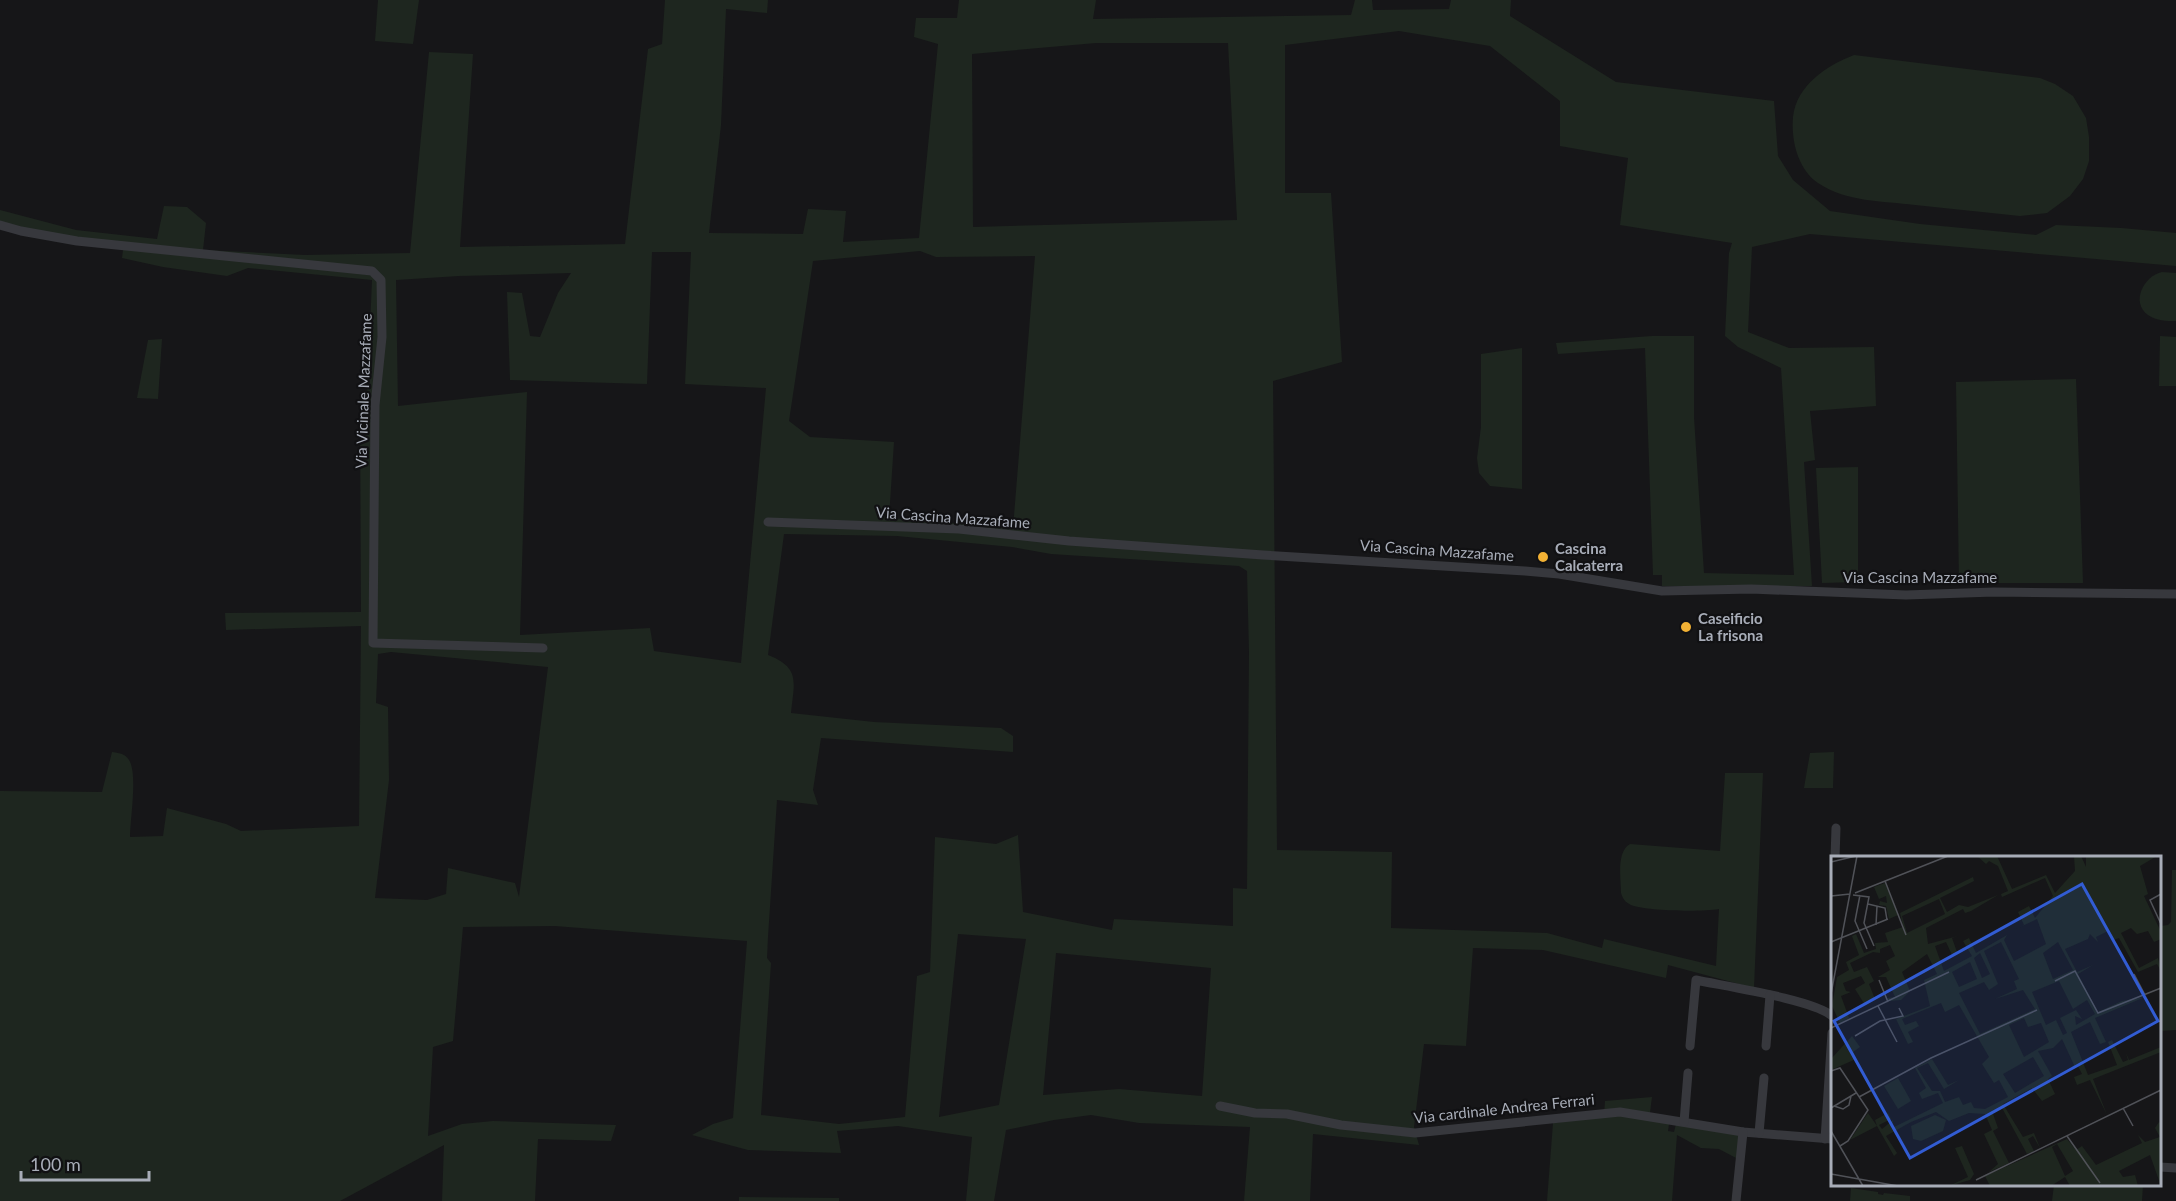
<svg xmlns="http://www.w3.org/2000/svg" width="2176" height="1201" viewBox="0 0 2176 1201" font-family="Lato,sans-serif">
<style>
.green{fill:#1e261f;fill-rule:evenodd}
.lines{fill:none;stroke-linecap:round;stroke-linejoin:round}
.street{stroke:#37383d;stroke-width:9}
.poi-dot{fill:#f2b134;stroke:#111113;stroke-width:2}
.labels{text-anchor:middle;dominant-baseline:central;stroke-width:4.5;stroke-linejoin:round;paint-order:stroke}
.street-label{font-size:15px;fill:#a8adb8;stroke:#111113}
.poi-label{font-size:15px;font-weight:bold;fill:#a8adb8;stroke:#111113;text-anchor:start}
.inset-road{fill:none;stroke:#505258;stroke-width:1.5}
.view{fill:#325cd3;fill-opacity:0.15;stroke:#325cd3;stroke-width:3}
.inset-edge{fill:none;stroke:#a8adb8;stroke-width:3}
</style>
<rect width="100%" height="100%" fill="#161618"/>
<g class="green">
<polygon points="378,0 419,0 413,44 375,41"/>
<path d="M 665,0 L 768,0 L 767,13 L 726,9 L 721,125 L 709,233 L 803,234 L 808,209 L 846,211 L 843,242 L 919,238 L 938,44 L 914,37 L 916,18 L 957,18 L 959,0 L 1096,0 L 1093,19 L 1351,15 L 1355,0 L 1372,0 L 1373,10 L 1449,9 L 1451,0 L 1511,0 L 1510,16 L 1616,82 L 1774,101 L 1778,156 L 1793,180 L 1830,211 L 1920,224 L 2036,235 L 2056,225 L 2121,228 L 2176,233 L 2176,266 L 1810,234 L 1752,247 L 1748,332 L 1789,348 L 1874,347 L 1876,406 L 1810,411 L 1815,460 L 1804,462 L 1812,586 L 1662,586 L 1662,575 L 1653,575 L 1645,348 L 1558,354 L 1556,343 L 1652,336 L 1694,336 L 1694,417 L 1704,573 L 1794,575 L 1781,368 L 1738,347 L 1725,336 L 1729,253 L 1732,243 L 1620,225 L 1628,158 L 1560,146 L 1560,101 L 1490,46 L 1399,31 L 1285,45 L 1285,193 L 1331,193 L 1342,362 L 1273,381 L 1277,850 L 1392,852 L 1391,928 L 1547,933 L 1602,948 L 1604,939 L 1716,966 L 1719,909 C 1701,912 1651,911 1634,906 C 1627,904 1623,900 1621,893 C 1621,879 1616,852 1630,844 L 1720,851 L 1725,773 L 1763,773 L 1754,988 L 1668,965 L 1666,978 L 1543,950 L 1473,948 L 1466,1046 L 1424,1044 L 1414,1127 L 1419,1145 L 1313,1134 L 1310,1201 L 1244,1201 L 1250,1127 L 1139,1123 L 1091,1115 L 1054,1120 L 1006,1130 L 994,1201 L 966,1201 L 972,1137 L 898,1126 L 837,1131 L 841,1153 L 748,1150 L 692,1135 L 713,1124 L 733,1118 L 747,941 L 555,926 L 463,927 L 453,1041 L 433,1047 L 428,1136 L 462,1124 L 493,1121 L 616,1125 L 611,1141 L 538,1139 L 535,1201 L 442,1201 L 444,1145 L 340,1201 L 0,1201 L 0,791 L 102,792 L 112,752 C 118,753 125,753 129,760 C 138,774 130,819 130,837 L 163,836 L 167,808 L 226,824 L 241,831 L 359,826 L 361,626 L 226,630 L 225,613 L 361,612 L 360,407 L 367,397 L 372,280 L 248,268 L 227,276 L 163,267 L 122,258 L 124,243 C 82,239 41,234 0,222 L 0,210 L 76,230 L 157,239 L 164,206 L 187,207 L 206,223 L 203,250 L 305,255 L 410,253 L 429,52 L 473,54 L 460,247 L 625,244 L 648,49 L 662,44 ZM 1096,43 L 1228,43 L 1237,220 L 973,227 L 972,54 ZM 920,251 L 936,257 L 1035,256 L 1013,528 L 889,518 L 894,442 L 810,437 L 789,421 L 813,261 ZM 652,252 L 691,252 L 685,384 L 766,388 L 741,663 L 654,651 L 650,628 L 520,635 L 527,392 L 398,406 L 396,280 L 459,276 L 571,273 L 558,293 L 540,337 L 530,336 L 522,293 L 507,292 L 510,380 L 647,384 ZM 784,534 L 897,536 L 1012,547 L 1051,554 L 1239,566 L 1247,571 L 1249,652 L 1247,889 L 1233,888 L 1233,926 L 1114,919 L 1112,930 L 1023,912 L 1018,835 L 996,844 L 935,837 L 930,972 L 917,976 L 905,1117 L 839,1124 L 761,1115 L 771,963 L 767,958 L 768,937 L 777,800 L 818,805 L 813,790 L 821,738 L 1013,752 L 1013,736 L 1001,728 L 874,722 L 791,713 C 794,682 801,668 768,655 ZM 391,652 L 548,667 L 519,897 L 515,883 L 448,868 L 446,894 L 427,900 L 375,898 L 389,780 L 388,707 L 376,703 L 378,654 ZM 958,934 L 1026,939 L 999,1105 L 939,1117 ZM 1056,953 L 1211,968 L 1202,1096 L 1119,1089 L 1043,1095 Z"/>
<path d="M 1854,55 L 2040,78 L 2055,84 L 2073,96 L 2086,118 L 2089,137 L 2089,161 L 2083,179 L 2070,196 L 2047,213 L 2020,216 C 1985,212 1950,209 1915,205 C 1883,201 1846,202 1818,183 C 1798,169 1791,141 1793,117 C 1797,85 1826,66 1854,55 Z"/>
<path d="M 2162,272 L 2176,273 L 2176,321 C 2166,321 2157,321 2148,315 C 2130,302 2144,276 2162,272 Z"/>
<polygon points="2160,336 2176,337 2176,386 2159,386"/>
<polygon points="162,339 158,399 137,398 148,340"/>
<polygon points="1522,348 1522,489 1490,486 1479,473 1477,458 1481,427 1481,354"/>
<polygon points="2076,379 2083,583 1959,583 1956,382"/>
<polygon points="1858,467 1858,582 1822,583 1816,468"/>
<polygon points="1834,752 1833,788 1804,788 1810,753"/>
<polygon points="2172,870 2176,870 2176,1030 2160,1031 2160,926 2168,925 2171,922"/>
<polygon points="1652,1097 1649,1120 1669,1124 1668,1131 1674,1132 1676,1124 1738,1135 1738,1159 1719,1149 1701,1148 1677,1135 1672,1201 1547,1201 1553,1123 1604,1116 1605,1101"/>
<polygon points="2054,1185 2143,1185 2142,1201 2052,1201"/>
<polygon points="1851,1188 1878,1192 1878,1194 1883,1195 1884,1193 1910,1196 1910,1201 1850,1201"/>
<polygon points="739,1197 839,1198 839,1201 739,1201"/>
</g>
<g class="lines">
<g class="street">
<polyline points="0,225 21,231 77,241 372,271 381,280 382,337 375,405 373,643 543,648"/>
<polyline points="768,522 959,529 1069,541 1263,555 1525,571 1559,574 1662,591 1751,589 1906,595 1994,592 2176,594"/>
<polyline points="1835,858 1836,828"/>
<path d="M 1690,1046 L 1696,980 C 1724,986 1815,1000 1832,1016"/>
<polyline points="1766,1046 1770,995"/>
<polyline points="1220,1106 1255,1113 1287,1114 1341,1125 1415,1133 1620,1112 1743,1132 1832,1139"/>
<polyline points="1684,1122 1688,1073"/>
<polyline points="1759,1133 1764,1078"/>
<polyline points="1825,1139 1832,1033"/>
<polyline points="2160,1167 2176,1168"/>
<polyline points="1736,1201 1743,1132"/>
</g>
</g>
<g class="poi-dot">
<circle cx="1543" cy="557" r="6"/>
<circle cx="1686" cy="627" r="6"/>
</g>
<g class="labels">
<g class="street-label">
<text transform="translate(363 391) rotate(-88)">Via Vicinale Mazzafame</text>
<text transform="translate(953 517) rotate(4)">Via Cascina Mazzafame</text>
<text transform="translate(1437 550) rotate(4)">Via Cascina Mazzafame</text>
<text x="1920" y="577">Via Cascina Mazzafame</text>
<text transform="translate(1504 1108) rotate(-6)">Via cardinale Andrea Ferrari</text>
</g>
<g class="poi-label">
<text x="1555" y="548">Cascina<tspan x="1555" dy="17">Calcaterra</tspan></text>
<text x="1698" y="618">Caseificio<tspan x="1698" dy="17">La frisona</tspan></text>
</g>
</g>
<g transform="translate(1831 856)">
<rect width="330" height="330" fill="#161618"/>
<path d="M 146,0 L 166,0 L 181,33 L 215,19 L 224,37 L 244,15 L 243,0 L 250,0 L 255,11 L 255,0 L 326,0 L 309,10 L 317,38 L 313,40 L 330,76 L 330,83 L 323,86 L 317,75 L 306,78 L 300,72 L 290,77 L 308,112 L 327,102 L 330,115 L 326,108 L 307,116 L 288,82 L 282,84 L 277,75 L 265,81 L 267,86 L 259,78 L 257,83 L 234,93 L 246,116 L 262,109 L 247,118 L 267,156 L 291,145 L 314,141 L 264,162 L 275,186 L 269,188 L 259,166 L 240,176 L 257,219 L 286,209 L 277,186 L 281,184 L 292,206 L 297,204 L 295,197 L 298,204 L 330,191 L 330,196 L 262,223 L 276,259 L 259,224 L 246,229 L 243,221 L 251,218 L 247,210 L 239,213 L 243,209 L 231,183 L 222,192 L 207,195 L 221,220 L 217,223 L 224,238 L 211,245 L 201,232 L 172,248 L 192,281 L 203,277 L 209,292 L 202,280 L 197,283 L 203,295 L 196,298 L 170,250 L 161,255 L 167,272 L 162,275 L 178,307 L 158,316 L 167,308 L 153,278 L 161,274 L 154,258 L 138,257 L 118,265 L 105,256 L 80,266 L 55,280 L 66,297 L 63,300 L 46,270 L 19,284 L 37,257 L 46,270 L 44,264 L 57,257 L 60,263 L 48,269 L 51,273 L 62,264 L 61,272 L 112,247 L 107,237 L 91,243 L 88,237 L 95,232 L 84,212 L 101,203 L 117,229 L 128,224 L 113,233 L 97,207 L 86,212 L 101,235 L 109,235 L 114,246 L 128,241 L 132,249 L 140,246 L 143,252 L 154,253 L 177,241 L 168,224 L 163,227 L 151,208 L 158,201 L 128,149 L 114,156 L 110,147 L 71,163 L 74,169 L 85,165 L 88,170 L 77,176 L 82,186 L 77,188 L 65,163 L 99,150 L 93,124 L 106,118 L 96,98 L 71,116 L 79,135 L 70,144 L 58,145 L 56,142 L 64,141 L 55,121 L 47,121 L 59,114 L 55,105 L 64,100 L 59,89 L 49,93 L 49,97 L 42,96 L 19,107 L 23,116 L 36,111 L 43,125 L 38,128 L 44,143 L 34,149 L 24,133 L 34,127 L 30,120 L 12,127 L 15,135 L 20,136 L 10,140 L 18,162 L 9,167 L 1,150 L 6,121 L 18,114 L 15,106 L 28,99 L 21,80 L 25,78 L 33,97 L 45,93 L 44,87 L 57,86 L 54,77 L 72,71 L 69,57 L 142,21 L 143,25 L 109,42 L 116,56 L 128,49 L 137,51 L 167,39 L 140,55 L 134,57 L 132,53 L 95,72 L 97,88 L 127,80 L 121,82 L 126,96 L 121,99 L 115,86 L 104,90 L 113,115 L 141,100 L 132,85 L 138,82 L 145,97 L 176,79 L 173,84 L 183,105 L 215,88 L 206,63 L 185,73 L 193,69 L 187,56 L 198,50 L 204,62 L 222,40 L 214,22 L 171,41 L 170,38 L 177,35 L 167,10 L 158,5 L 155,8 ZM 108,43 L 114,58 L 76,77 L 71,60 ZM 170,86 L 188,123 L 183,125 L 186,133 L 164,143 L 192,134 L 204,153 L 149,178 L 128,137 L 153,126 L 158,134 L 167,128 L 153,95 ZM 227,86 L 242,114 L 222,123 L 212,97 ZM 149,97 L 159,118 L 151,122 L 143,102 ZM 139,106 L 146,123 L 128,131 L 121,116 ZM 228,125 L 242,153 L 256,144 L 264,158 L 245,169 L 244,160 L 251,163 L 245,154 L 229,162 L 236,177 L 232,179 L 225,164 L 215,169 L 201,136 ZM 193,162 L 197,171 L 210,167 L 218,186 L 193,201 L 178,169 ZM 202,201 L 213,220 L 184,237 L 172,218 ZM 54,27 L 67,59 L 58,63 L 55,50 L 48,49 L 49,45 L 56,47 L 55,40 L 48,43 L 43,31 ZM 21,180 L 29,191 L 22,196 L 25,203 L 0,214 L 0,203 ZM 67,222 L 80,245 L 67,253 L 53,230 ZM 104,259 L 115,264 L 112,275 L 90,285 L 82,283 L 80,270 ZM 328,266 L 330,268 L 330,330 L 319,299 L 288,315 L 292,321 L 304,319 L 307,330 L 239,330 L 234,321 L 220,330 L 159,330 L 154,320 L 236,283 L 245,294 L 251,290 L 265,309 L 311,287 L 307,279 L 314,286 L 329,281 L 324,272 ZM 226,288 L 242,315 L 234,320 L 221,291 ZM 131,290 L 143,318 L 139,324 L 118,330 L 137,321 L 124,292 Z" fill="#1e261f" fill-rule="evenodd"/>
<path class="inset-road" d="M 0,6 L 25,0M 54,25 L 75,79M 24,37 L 117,0M 330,38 L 319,44 L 330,68M 22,39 L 38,41 L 33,67 L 43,90M 29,39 L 24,65 L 36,93M 0,40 L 19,38M 37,48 L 54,52 L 56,64M 45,69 L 46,50M 0,86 L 57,63M 303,118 L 314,139M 48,124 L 57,146M 224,125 L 244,115 L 267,157 L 330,132M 0,138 L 26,0M 47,150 L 66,186M 0,172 L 118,116M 24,180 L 49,165 L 72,160 L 68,152M 0,215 L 9,212 L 37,254 L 17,285 L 9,290M 28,241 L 100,202 L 206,154M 3,250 L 12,253 L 18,249 L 20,240M 0,252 L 25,237M 292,252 L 302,270M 0,275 L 32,330M 236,280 L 269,327M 0,318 L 67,330M 145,324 L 330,234"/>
<path class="view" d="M 251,28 L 327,165 L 79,302 L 3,165 Z"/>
<rect width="330" height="330" class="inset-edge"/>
</g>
<path d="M21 1171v9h128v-9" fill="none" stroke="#a8adb8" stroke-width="3"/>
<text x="30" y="1171" font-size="18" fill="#a8adb8" stroke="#111113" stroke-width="4.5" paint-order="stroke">100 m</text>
</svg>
